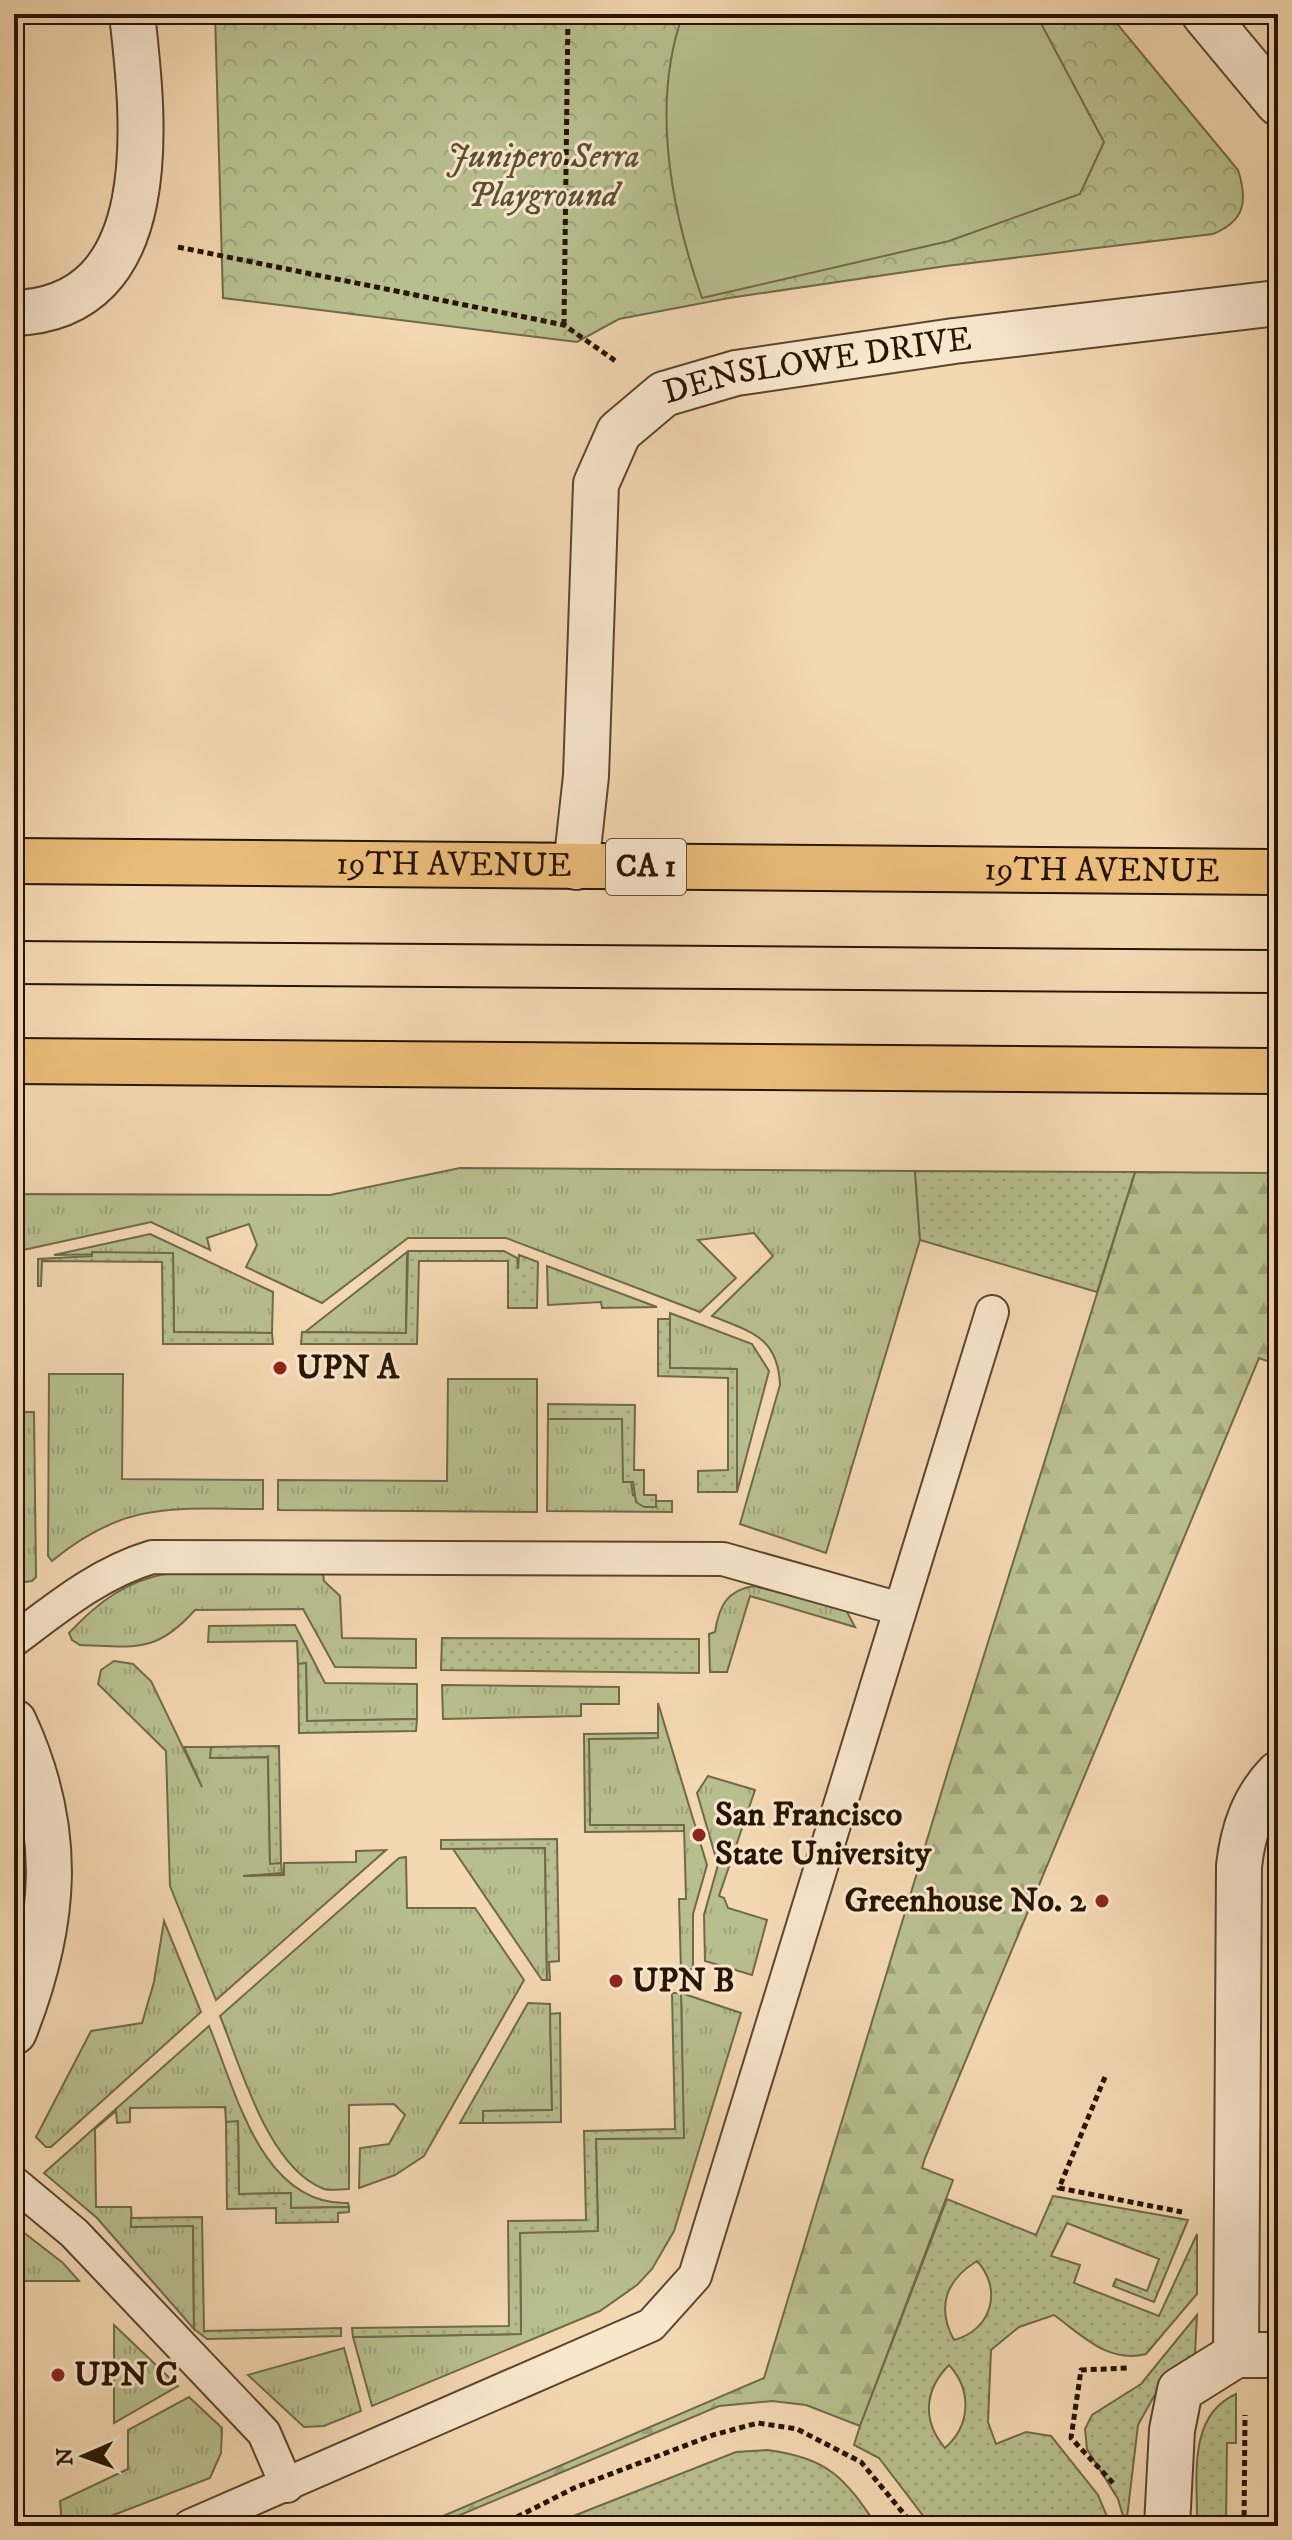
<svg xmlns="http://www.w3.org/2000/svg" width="1292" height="2540" viewBox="0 0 1292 2540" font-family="'IM FELL DW Pica',serif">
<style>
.grass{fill:url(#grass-tufts);stroke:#706a48;stroke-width:2}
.forest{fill:url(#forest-firs);stroke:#706a48;stroke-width:2}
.park{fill:url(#park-crowns);stroke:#706a48;stroke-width:2}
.garden{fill:url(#garden-dots);stroke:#706a48;stroke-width:2;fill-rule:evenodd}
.pitch{fill:#b8bf8f;stroke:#706a48;stroke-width:2}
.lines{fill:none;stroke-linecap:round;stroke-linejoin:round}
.service-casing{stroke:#5a462d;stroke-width:36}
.minor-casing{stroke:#5a462d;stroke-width:48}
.trunk-casing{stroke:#271501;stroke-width:48}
.path{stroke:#271501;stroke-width:5;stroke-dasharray:6 4;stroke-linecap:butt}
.service{stroke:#f8e6cd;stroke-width:32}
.minor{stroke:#f8e6cd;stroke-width:44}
.trunk{stroke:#eabc79;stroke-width:44}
.tram{stroke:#271501;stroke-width:2}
.poi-dot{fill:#8f2418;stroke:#f8e6cd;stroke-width:3}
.labels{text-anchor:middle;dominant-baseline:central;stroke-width:6;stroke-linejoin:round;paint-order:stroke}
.shield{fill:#f8e6cd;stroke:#66543e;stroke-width:2}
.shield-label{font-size:32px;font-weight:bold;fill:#271501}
.park-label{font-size:34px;font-style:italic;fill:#5a5033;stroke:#f8e6cd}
.street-label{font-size:34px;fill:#271501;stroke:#f8e6cd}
.poi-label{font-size:34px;font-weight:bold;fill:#271501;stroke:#f8e6cd;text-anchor:start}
</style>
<defs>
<pattern id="grass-tufts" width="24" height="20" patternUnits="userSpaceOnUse" patternTransform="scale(2)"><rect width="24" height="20" fill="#b8bf8f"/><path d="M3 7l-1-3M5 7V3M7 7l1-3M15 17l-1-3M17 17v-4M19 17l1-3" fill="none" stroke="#9ea37a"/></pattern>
<pattern id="forest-firs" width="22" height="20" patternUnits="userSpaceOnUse" patternTransform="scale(2)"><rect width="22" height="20" fill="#b8bf8f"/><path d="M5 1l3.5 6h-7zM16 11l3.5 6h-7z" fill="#9ea37a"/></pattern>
<pattern id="park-crowns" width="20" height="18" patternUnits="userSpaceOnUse" patternTransform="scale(2)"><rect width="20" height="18" fill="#b8bf8f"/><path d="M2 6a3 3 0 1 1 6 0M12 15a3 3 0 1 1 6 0" fill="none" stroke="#9ea37a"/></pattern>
<pattern id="garden-dots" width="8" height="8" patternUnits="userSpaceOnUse" patternTransform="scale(2)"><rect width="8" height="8" fill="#b8bf8f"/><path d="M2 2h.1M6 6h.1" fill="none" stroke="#9ea37a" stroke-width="1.8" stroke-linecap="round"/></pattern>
</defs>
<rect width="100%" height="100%" fill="#f4d8b2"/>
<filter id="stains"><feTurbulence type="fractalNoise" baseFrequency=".0025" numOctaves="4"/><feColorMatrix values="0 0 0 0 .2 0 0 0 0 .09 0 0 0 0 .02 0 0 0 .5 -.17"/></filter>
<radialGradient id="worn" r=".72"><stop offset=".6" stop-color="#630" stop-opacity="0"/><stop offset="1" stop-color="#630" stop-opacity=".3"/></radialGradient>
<g class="grass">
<path d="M 460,1168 L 915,1171 L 920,1240 L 826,1553 L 740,1524 L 780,1385 C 778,1337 751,1332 712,1316 L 773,1256 L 754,1233 L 698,1240 L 736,1278 L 700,1312 L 506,1238 L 408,1238 L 322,1303 L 246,1267 L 257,1245 L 249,1224 L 207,1238 L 210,1250 L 151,1222 L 14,1252 L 14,1194 L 330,1195 Z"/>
<polygon points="150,1234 273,1292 272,1333 174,1332 173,1253 54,1255"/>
<polygon points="407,1252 406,1333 305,1332"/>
<polygon points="547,1266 657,1307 602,1308 601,1302 548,1305"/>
<polygon points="670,1313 752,1344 769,1371 737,1492 737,1369 669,1368"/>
<path d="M 49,1374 L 123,1374 L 122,1479 L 263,1480 L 263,1509 C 173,1509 126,1500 52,1561 L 48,1556 Z"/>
<polygon points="448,1379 537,1379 537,1512 278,1510 278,1480 447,1481"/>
<polygon points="14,1412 34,1412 36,1577 32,1581 16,1583"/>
<polygon points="548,1419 622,1419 633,1495 656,1507 656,1501 672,1501 672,1512 547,1511"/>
<path d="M 170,1573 L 323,1574 L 324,1581 L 340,1596 L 342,1638 L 416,1639 L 416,1668 L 335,1667 L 303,1609 L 195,1610 C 156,1654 134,1647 80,1645 L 72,1640 L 69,1633 C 98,1602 127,1580 170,1573 Z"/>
<path d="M 754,1586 L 846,1610 L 855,1627 L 750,1596 L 727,1672 L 710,1672 L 709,1634 L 715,1632 C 719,1606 727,1590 754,1586 Z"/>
<polygon points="295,1625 325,1683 417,1684 417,1719 307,1721 306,1664 298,1664 297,1641 208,1642 209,1626"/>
<polygon points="114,1661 133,1664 151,1681 202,1787 184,1747 211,1747 211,1758 268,1757 270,1863 281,1863 282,1873 243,1876 284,1875 284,1863 356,1862 356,1851 386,1850 216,2000 170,1886 166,1751 98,1684 101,1670"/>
<polygon points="442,1685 619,1687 619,1704 581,1704 581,1716 443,1719"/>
<polygon points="658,1703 707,1865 693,1914 693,1969 681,1970 679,1899 686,1899 684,1825 590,1826 589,1739 658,1738"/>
<polygon points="708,1776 755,1790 719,1896 724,1898 728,1908 767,1920 752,1975 705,1961 704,1915 718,1865 697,1793"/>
<polygon points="545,1847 547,1980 542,1980 453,1849"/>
<path d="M 406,1857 L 407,1908 L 475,1908 L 524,1980 L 424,2156 L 395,2175 L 359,2188 L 360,2148 L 389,2144 L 405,2115 L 394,2104 L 349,2105 L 349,2189 C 341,2189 331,2191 324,2189 C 268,2168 241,2067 220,2016 L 399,1858 Z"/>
<polygon points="164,1921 201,2012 51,2147 46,2147 36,2137 91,2031 142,2023 154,1982"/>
<polygon points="681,1993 741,2013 674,2231 652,2269 637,2285 600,2311 372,2406 353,2337 521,2334 520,2232 598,2231 596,2139 683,2138"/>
<polygon points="528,2003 550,2004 552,2110 483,2111 483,2123 460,2123"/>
<path d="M 209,2026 C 236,2091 261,2206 348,2203 L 349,2207 L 290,2208 L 290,2193 L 239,2194 L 238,2122 L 226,2122 L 225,2107 L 130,2108 L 130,2122 L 117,2123 L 116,2111 L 95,2129 L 96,2207 L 131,2207 L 132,2227 L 193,2225 L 194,2329 L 97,2218 L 44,2173 Z"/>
<polygon points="14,2225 63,2263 79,2281 14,2281"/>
<polygon points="114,2325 178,2386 114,2423"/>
<polygon points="344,2348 361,2411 324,2426 304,2427 248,2375"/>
<polygon points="189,2397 222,2428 221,2453 210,2478 85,2526 62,2526 60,2501 128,2469 128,2430"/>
</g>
<polygon class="forest" points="1135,1172 1278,1173 1278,1365 1259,1358 925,2158 922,2168 953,2180 860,2426 806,2405 772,2401 719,2406 434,2526 420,2526 764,2378 950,1764"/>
<path class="park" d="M 215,14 L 1109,14 L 1238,170 C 1248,201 1245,221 1213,234 L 946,266 L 729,298 L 619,319 L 577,342 L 223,298 Z"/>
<g class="garden">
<polygon points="915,1171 1135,1172 1097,1292 920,1240"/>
<polygon points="408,1251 504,1251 517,1258 518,1269 519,1255 538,1262 537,1308 508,1308 508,1261 419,1261 417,1344 301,1344 302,1332 406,1333"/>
<polygon points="92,1252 173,1253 174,1332 272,1333 273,1344 163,1344 162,1262 42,1261 41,1286 38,1286 38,1259 92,1256"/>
<polygon points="658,1319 670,1319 670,1368 737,1369 737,1492 698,1492 698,1471 728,1470 728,1378 658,1376"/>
<polygon points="548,1404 635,1405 634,1470 644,1470 644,1495 656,1495 656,1507 644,1507 636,1502 633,1482 623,1482 622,1419 548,1419"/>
<polygon points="442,1638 699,1639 699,1673 441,1670"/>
<polygon points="306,1663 307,1721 417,1719 416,1731 299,1733 298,1664"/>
<polygon points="658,1733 658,1738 589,1739 590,1825 684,1825 684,1831 585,1832 584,1734"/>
<polygon points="279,1746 281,1863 270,1864 268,1757 210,1758 211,1747"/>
<polygon points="557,1839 559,1961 549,1962 550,1980 547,1980 545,1848 441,1849 441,1840"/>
<polygon points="672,1993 681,1993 684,2138 596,2139 598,2231 520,2233 521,2334 353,2337 352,2328 509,2326 508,2221 586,2220 584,2131 675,2129"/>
<polygon points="560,2013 561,2122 483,2123 483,2111 552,2110 550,2014"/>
<polygon points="238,2121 239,2194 291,2193 291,2208 349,2207 349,2212 338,2213 338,2222 276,2223 276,2208 227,2209 226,2122"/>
<path d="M 1053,2196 L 1188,2220 L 1154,2302 L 1113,2286 L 1116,2279 L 1147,2291 L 1159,2259 L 1067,2223 L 1051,2256 L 1080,2265 L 1074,2283 L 1159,2316 L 1197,2234 L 1197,2294 L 1146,2354 C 1108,2364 1082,2335 1054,2315 L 1019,2327 L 991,2350 L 988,2422 L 996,2444 L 1026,2432 L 1051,2436 L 1098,2495 L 1111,2526 L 931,2526 L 879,2458 L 854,2445 L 860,2426 L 947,2199 L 1036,2235 ZM 977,2261 C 1003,2289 992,2330 954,2340 C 936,2307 946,2280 977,2261 ZM 949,2365 C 972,2390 971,2425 945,2448 C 922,2421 924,2390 949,2365 Z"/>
<polygon points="202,2217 204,2331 341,2328 341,2336 207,2339 194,2329 193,2226 131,2227 131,2218"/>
<polygon points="1197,2315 1195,2354 1154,2396 1138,2425 1126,2526 1118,2499 1087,2449 1085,2429 1092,2415 1141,2384"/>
<path d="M 1236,2394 L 1236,2443 L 1227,2443 L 1226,2526 L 1197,2525 C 1198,2481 1186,2416 1236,2394 Z"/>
<path d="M 768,2450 C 829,2459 844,2477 877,2526 L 548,2526 L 736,2452 Z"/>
</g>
<g class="pitch">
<polygon points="244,14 517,14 517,23 244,21"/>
<path d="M 683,14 L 1036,14 L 1104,142 L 1080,194 L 949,241 L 702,298 C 671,209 650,105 683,14 Z"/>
</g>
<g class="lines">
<defs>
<g id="service">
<path d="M 14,1640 C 58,1607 99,1573 152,1557 L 723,1559 L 900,1609"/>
<polyline points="14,2183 74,2233 264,2433 287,2486"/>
<polyline points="190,2526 651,2325 695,2276 992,1312"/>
</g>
<g id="minor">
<polyline points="1204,14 1278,103"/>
<path d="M 14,313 C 166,308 144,119 132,14"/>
<path id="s1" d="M 576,867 L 586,776 L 596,484 L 619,432 L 664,394 L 736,373 L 954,341 L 1278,303"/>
<path d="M 14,1722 C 64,1830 57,1923 14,2032"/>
<path d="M 1236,2355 L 1239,1866 C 1243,1831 1253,1800 1278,1774"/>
<polyline points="1167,2526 1172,2430 1180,2390 1236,2355 1278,2355"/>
</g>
<g id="trunk">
<path id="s2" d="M 14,861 L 1278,872"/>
<polyline points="14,1061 1278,1071"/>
</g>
</defs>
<use href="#service" class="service-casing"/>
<use href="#minor" class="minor-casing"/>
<use href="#trunk" class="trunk-casing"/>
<g class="path">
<polyline points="178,247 564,325 617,362"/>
<polyline points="564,325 568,14"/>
<polyline points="1105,2077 1059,2188 1182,2212"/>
<polyline points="1113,2483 1071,2438 1081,2370 1128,2368"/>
<polyline points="499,2526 574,2488 713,2435 758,2423 797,2429 861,2462 914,2526"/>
<polyline points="1244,2526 1245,2415"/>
<polyline points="1255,2526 1278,2526"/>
</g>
<use href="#service" class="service"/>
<use href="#minor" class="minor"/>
<use href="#trunk" class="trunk"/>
<g class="tram">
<polyline points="14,941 1278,950"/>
<polyline points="14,984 1278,993"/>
</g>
</g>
<g class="poi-dot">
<circle cx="280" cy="1368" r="8"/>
<circle cx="699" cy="1835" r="8"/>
<circle cx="1102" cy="1901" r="8"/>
<circle cx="616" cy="1981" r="8"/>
<circle cx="58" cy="2375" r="8"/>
</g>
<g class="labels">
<rect class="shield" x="606" y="839" width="80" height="56" rx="6"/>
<g class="shield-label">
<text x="646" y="867">CA 1</text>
</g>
<g class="park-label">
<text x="543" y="157">Junipero Serra<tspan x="543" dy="39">Playground</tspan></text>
</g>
<g class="street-label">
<text stroke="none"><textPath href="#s1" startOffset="656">DENSLOWE DRIVE</textPath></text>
<text stroke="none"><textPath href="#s2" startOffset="440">19TH AVENUE</textPath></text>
<text stroke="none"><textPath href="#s2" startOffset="1088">19TH AVENUE</textPath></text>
</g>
<g class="poi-label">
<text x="296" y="1368">UPN A</text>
<text x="715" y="1815">San Francisco<tspan x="715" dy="39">State University</tspan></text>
<text x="1086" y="1901" text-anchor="end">Greenhouse No. 2</text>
<text x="632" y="1981">UPN B</text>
<text x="74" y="2375">UPN C</text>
</g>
</g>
<rect width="1292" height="2540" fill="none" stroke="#f4d8b2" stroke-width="48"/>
<rect x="16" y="16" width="1260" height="2508" fill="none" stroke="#271501" stroke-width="4"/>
<rect x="24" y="24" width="1244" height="2492" fill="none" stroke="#271501" stroke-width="2"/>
<g transform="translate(84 2456) rotate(268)" stroke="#f8e6cd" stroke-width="6" paint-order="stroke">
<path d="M0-6L14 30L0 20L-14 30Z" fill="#271501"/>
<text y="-12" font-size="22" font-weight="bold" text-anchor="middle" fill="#271501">N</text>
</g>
<rect width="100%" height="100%" filter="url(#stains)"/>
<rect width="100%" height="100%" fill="url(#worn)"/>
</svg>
